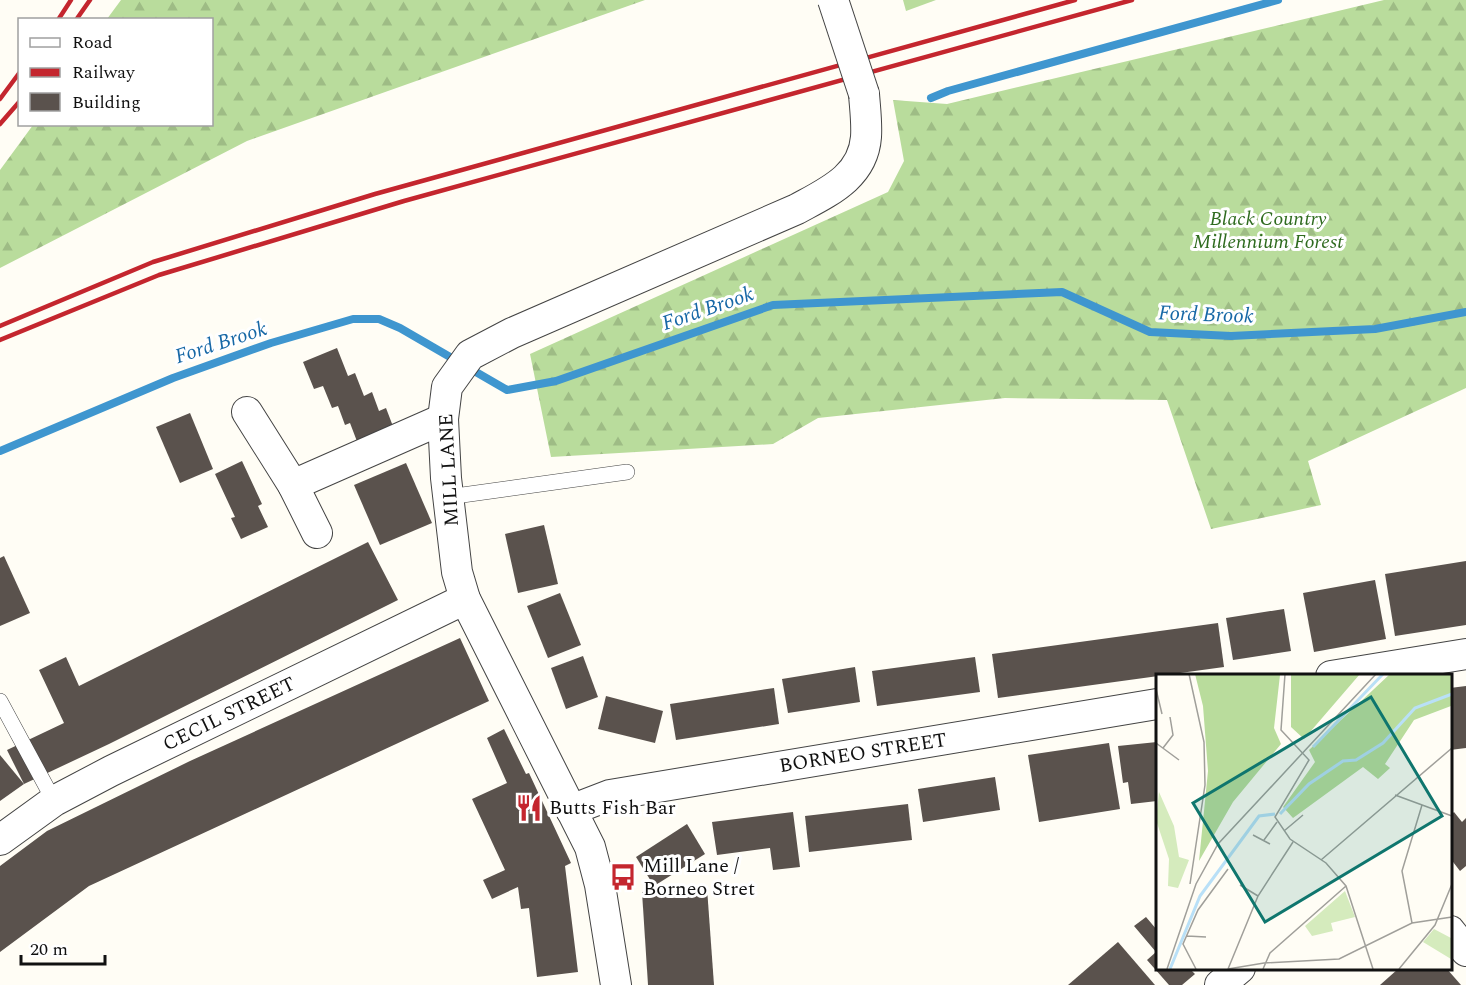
<svg xmlns="http://www.w3.org/2000/svg" width="1466" height="985" viewBox="0 0 1466 985" font-family="Spectral,serif">
<style>
.forest{fill:url(#forest-firs)}
.lines{fill:none;stroke-linecap:round;stroke-linejoin:round}
.stream{stroke:#3f96cf;stroke-width:8}
.building{fill:#5a524d}
.service-casing{stroke:#444;stroke-width:16}
.minor-casing{stroke:#444;stroke-width:32}
.service{stroke:#fff;stroke-width:15}
.minor{stroke:#fff;stroke-width:30}
.rail{stroke:#c4262e;stroke-width:4.5}
.minor-bridge-casing{stroke:#444;stroke-width:32;stroke-linecap:butt}
.minor-bridge{stroke:#fff;stroke-width:30}
.labels{text-anchor:middle;dominant-baseline:central;stroke-width:6;stroke-linejoin:round;paint-order:stroke}
.park-label{font-size:20px;font-style:italic;fill:#2f6b1f;stroke:#fff}
.street-label{font-size:20px;fill:#111;stroke:#fff}
.poi-label{font-size:20px;fill:#111;stroke:#fff;text-anchor:start}
.water-label{font-size:21px;font-style:italic;fill:#1768a6;stroke:#fff}
.inset-river{fill:none;stroke:#b9e0f7;stroke-width:3}
.inset-road{fill:none;stroke:#a09f9a;stroke-width:1.5}
.view{fill:#0f766e;fill-opacity:0.15;stroke:#0f766e;stroke-width:3}
.inset-edge{fill:none;stroke:#111;stroke-width:3}
</style>
<defs>
<pattern id="forest-firs" width="22" height="20" patternUnits="userSpaceOnUse" patternTransform="scale(1.5)"><rect width="22" height="20" fill="#b9dc9c"/><path d="M5 1l3.5 6h-7zM16 11l3.5 6h-7z" fill="#9ebc85"/></pattern>
</defs>
<rect width="100%" height="100%" fill="#fffdf5"/>
<g class="forest">
<polygon points="121,0 645,0 247,141 0,268 0,170 33,125 212,124 212,20 107,19"/>
<polygon points="903,0 936,0 906,11"/>
<polygon points="1384,0 1466,0 1466,388 1308,461 1321,505 1211,529 1167,400 1005,398 818,418 773,444 551,457 530,354 888,192 904,161 893,100 947,104"/>
</g>
<g class="lines">
<g class="stream">
<polyline points="931,98 948,91 1278,0"/>
<polyline points="0,451 173,378 271,343 353,319 379,319 400,328 507,390 556,381 773,305 1062,292 1150,332 1231,336 1375,329 1466,312"/>
</g>
</g>
<g class="building">
<polygon points="337,348 348,376 355,373 364,396 372,392 379,411 386,408 394,429 358,444 350,423 345,425 338,406 332,408 323,386 314,389 303,362"/>
<polygon points="190,413 213,469 180,483 156,427"/>
<polygon points="242,461 262,504 258,506 268,527 241,539 231,518 235,517 215,474"/>
<polygon points="406,463 432,523 380,545 354,485"/>
<polygon points="544,525 558,584 518,593 505,534"/>
<polygon points="368,542 398,600 109,744 24,784 7,750 64,723 39,670 66,657 79,686"/>
<polygon points="4,556 30,613 0,626 0,558"/>
<polygon points="1466,561 1466,625 1395,636 1385,574"/>
<polygon points="1375,580 1386,639 1314,652 1303,593"/>
<polygon points="560,593 581,645 548,658 527,606"/>
<polygon points="1284,609 1291,651 1233,660 1226,618"/>
<polygon points="1218,623 1224,667 998,698 992,654"/>
<polygon points="460,638 489,701 89,886 0,952 0,866 47,831 190,761"/>
<polygon points="583,656 598,697 566,709 551,668"/>
<polygon points="975,657 980,692 877,706 872,671"/>
<polygon points="855,667 860,702 788,713 782,679"/>
<polygon points="1466,686 1466,748 1450,750 1450,688"/>
<polygon points="774,688 779,724 676,740 670,704"/>
<polygon points="606,696 663,711 655,743 598,729"/>
<polygon points="504,729 526,774 529,773 571,863 565,866 578,972 537,977 529,908 521,909 518,887 492,899 483,880 505,870 472,799 507,783 487,738"/>
<polygon points="1157,742 1157,772 1155,773 1157,801 1131,804 1128,782 1123,783 1118,746"/>
<polygon points="1109,743 1120,809 1039,822 1028,755"/>
<polygon points="0,755 24,784 0,801"/>
<polygon points="995,777 1000,810 923,822 918,789"/>
<polygon points="908,804 912,840 809,852 805,816"/>
<polygon points="793,812 800,867 773,870 770,848 717,855 712,822"/>
<polygon points="1454,812 1462,822 1466,818 1466,866 1460,871 1450,858 1450,816"/>
<polygon points="687,824 705,854 654,886 636,857"/>
<polygon points="707,888 714,985 648,985 642,892"/>
<polygon points="1146,917 1157,930 1157,969 1190,969 1195,974 1182,985 1169,985 1147,960 1156,952 1134,926"/>
<polygon points="1118,942 1155,985 1068,985"/>
<polygon points="1398,969 1447,969 1461,985 1380,985"/>
</g>
<g class="lines">
<defs>
<g id="service">
<polyline points="448,497 627,472"/>
<polyline points="0,701 54,801"/>
</g>
<g id="minor">
<polyline points="247,412 293,485 317,533"/>
<polyline points="293,485 443,419"/>
<polyline points="1331,676 1466,654"/>
<polyline points="571,810 610,795 1157,704"/>
<polyline points="0,840 54,801 111,771 465,599"/>
<polyline points="1450,931 1466,951"/>
<path d="M 616,985 L 600,885 L 590,847 L 465,599 L 457,572 L 446,478 L 443,419 L 447,387 L 470,355 L 512,333 L 797,209 C 828,192 863,177 866,137 C 867,123 865,108 864,94"/>
<polyline points="1220,985 1240,968"/>
</g>
</defs>
<use href="#service" class="service-casing"/>
<use href="#minor" class="minor-casing"/>
<use href="#service" class="service"/>
<use href="#minor" class="minor"/>
<g class="rail">
<polyline points="58,20 71,0"/>
<polyline points="76,20 90,0"/>
<polyline points="0,99 20,72"/>
<polyline points="0,124 20,101"/>
<polyline points="0,326 153,262 375,194 1075,0"/>
<polyline points="0,340 159,275 404,201 1132,0"/>
</g>
<defs>
<polyline id="minor-bridge" points="833,0 864,94"/>
</defs>
<use href="#minor-bridge" class="minor-bridge-casing"/>
<use href="#minor-bridge" class="minor-bridge"/>
</g>
<defs>
<symbol id="restaurant-bare" viewBox="-9 -9 18 18"><path d="M-5-6h1v4h1v-4h1v4h1v-4h1v5L-1.5 .5V6h-2V.5L-5-1ZM5-6V6H3V1.5H1.5Q1.5-4 5-6Z" fill="#c4262e" stroke="#fff" stroke-width="2.5" paint-order="stroke"/></symbol>
<symbol id="bus-bare" viewBox="-9 -9 18 18"><path d="M-5-6H5V4H4V6H2V4H-2V6H-4V4H-5ZM-3.5-4V0h7V-4ZM-3.5 1.2v1.5H-2V1.2ZM2 1.2v1.5H3.5V1.2Z" fill="#c4262e" stroke="#fff" stroke-width="2.5" paint-order="stroke"/></symbol>
</defs>
<g fill-rule="evenodd">
<use href="#restaurant-bare" x="510" y="789" width="38" height="38"/>
<use href="#bus-bare" x="604" y="858" width="38" height="38"/>
</g>
<g class="labels">
<g class="park-label">
<text x="1268" y="219">Black Country<tspan x="1268" dy="23">Millennium Forest</tspan></text>
</g>
<g class="street-label">
<text transform="translate(449 470) rotate(-93)">MILL LANE</text>
<text transform="translate(229 714) rotate(-26)">CECIL STREET</text>
<text transform="translate(863 753) rotate(-9)">BORNEO STREET</text>
</g>
<g class="poi-label">
<text x="549" y="808">Butts Fish Bar</text>
<text x="643" y="866">Mill Lane /<tspan x="643" dy="23">Borneo Stret</tspan></text>
</g>
<g class="water-label">
<text transform="translate(708 309) rotate(-19)">Ford Brook</text>
<text transform="translate(1206 315) rotate(2)">Ford Brook</text>
<text transform="translate(221 343) rotate(-18)">Ford Brook</text>
</g>
</g>
<g transform="translate(1156 674)">
<rect width="296" height="296" fill="#fffdf5"/>
<path d="M 3,118 L 18,152 L 23,183 L 33,186 L 22,214 L 12,212 L 13,185 L 0,146 ZM 189,217 L 199,243 L 175,249 L 177,257 L 156,262 L 149,252 ZM 278,255 L 295,264 L 295,285 L 267,268 Z" fill="#d5ebbd"/>
<path d="M 39,0 L 124,1 L 118,54 L 125,70 L 77,128 L 43,187 L 52,97 L 47,32 ZM 135,0 L 204,0 L 148,65 L 135,53 ZM 234,0 L 295,0 L 295,32 L 258,46 L 229,90 L 234,94 L 222,105 L 207,93 L 137,144 L 127,133 L 159,88 L 153,76 Z" fill="#b9dc9c"/>
<path class="inset-river" d="M 157,73 L 227,0M 124,140 L 153,110 L 187,87 L 200,86 L 227,69 L 259,34 L 296,20M 14,295 L 44,222 L 103,142 L 119,140"/>
<path class="inset-road" d="M 33,0 L 48,68 L 49,111 L 34,210M 129,0 L 125,56 L 153,86 L 119,143 L 134,165 L 170,189 L 190,212 L 217,295M 0,15 L 6,40M 0,69 L 23,86M 7,74 L 17,61 L 14,43M 239,121 L 296,142M 128,157 L 147,141M 97,161 L 114,170M 108,166 L 121,148M 165,186 L 296,74M 84,211 L 102,222M 256,249 L 246,197 L 266,131M 31,262 L 50,263M 11,295 L 40,210 L 62,170 L 220,0M 40,295 L 27,270 L 42,236 L 72,195M 72,295 L 108,289 L 183,285 L 256,249 L 296,243M 72,295 L 102,222 L 137,168M 107,295 L 114,279 L 190,212M 243,295 L 279,251 L 296,210"/>
<path class="view" d="M 215,23 L 286,142 L 109,248 L 37,129 Z"/>
<rect width="296" height="296" class="inset-edge"/>
</g>
<rect x="18" y="18" width="195" height="108" fill="#ffffff" stroke="#a0a0a0" stroke-width="1.5"/>
<rect x="30" y="38" width="30" height="9" fill="#ffffff" stroke="#a0a0a0" stroke-width="1.5"/>
<text x="72" y="48" font-size="18" fill="#111111">Road</text>
<rect x="30" y="68" width="30" height="9" fill="#c4262e" stroke="#a0a0a0" stroke-width="1.5"/>
<text x="72" y="78" font-size="18" fill="#111111">Railway</text>
<rect x="30" y="93" width="30" height="18" fill="#5a524d" stroke="#a0a0a0" stroke-width="1.5"/>
<text x="72" y="108" font-size="18" fill="#111111">Building</text>
<path d="M21 955v9h84v-9" fill="none" stroke="#111111" stroke-width="3"/>
<text x="30" y="955" font-size="18" fill="#111111" stroke="#ffffff" stroke-width="4.5" paint-order="stroke">20 m</text>
</svg>
